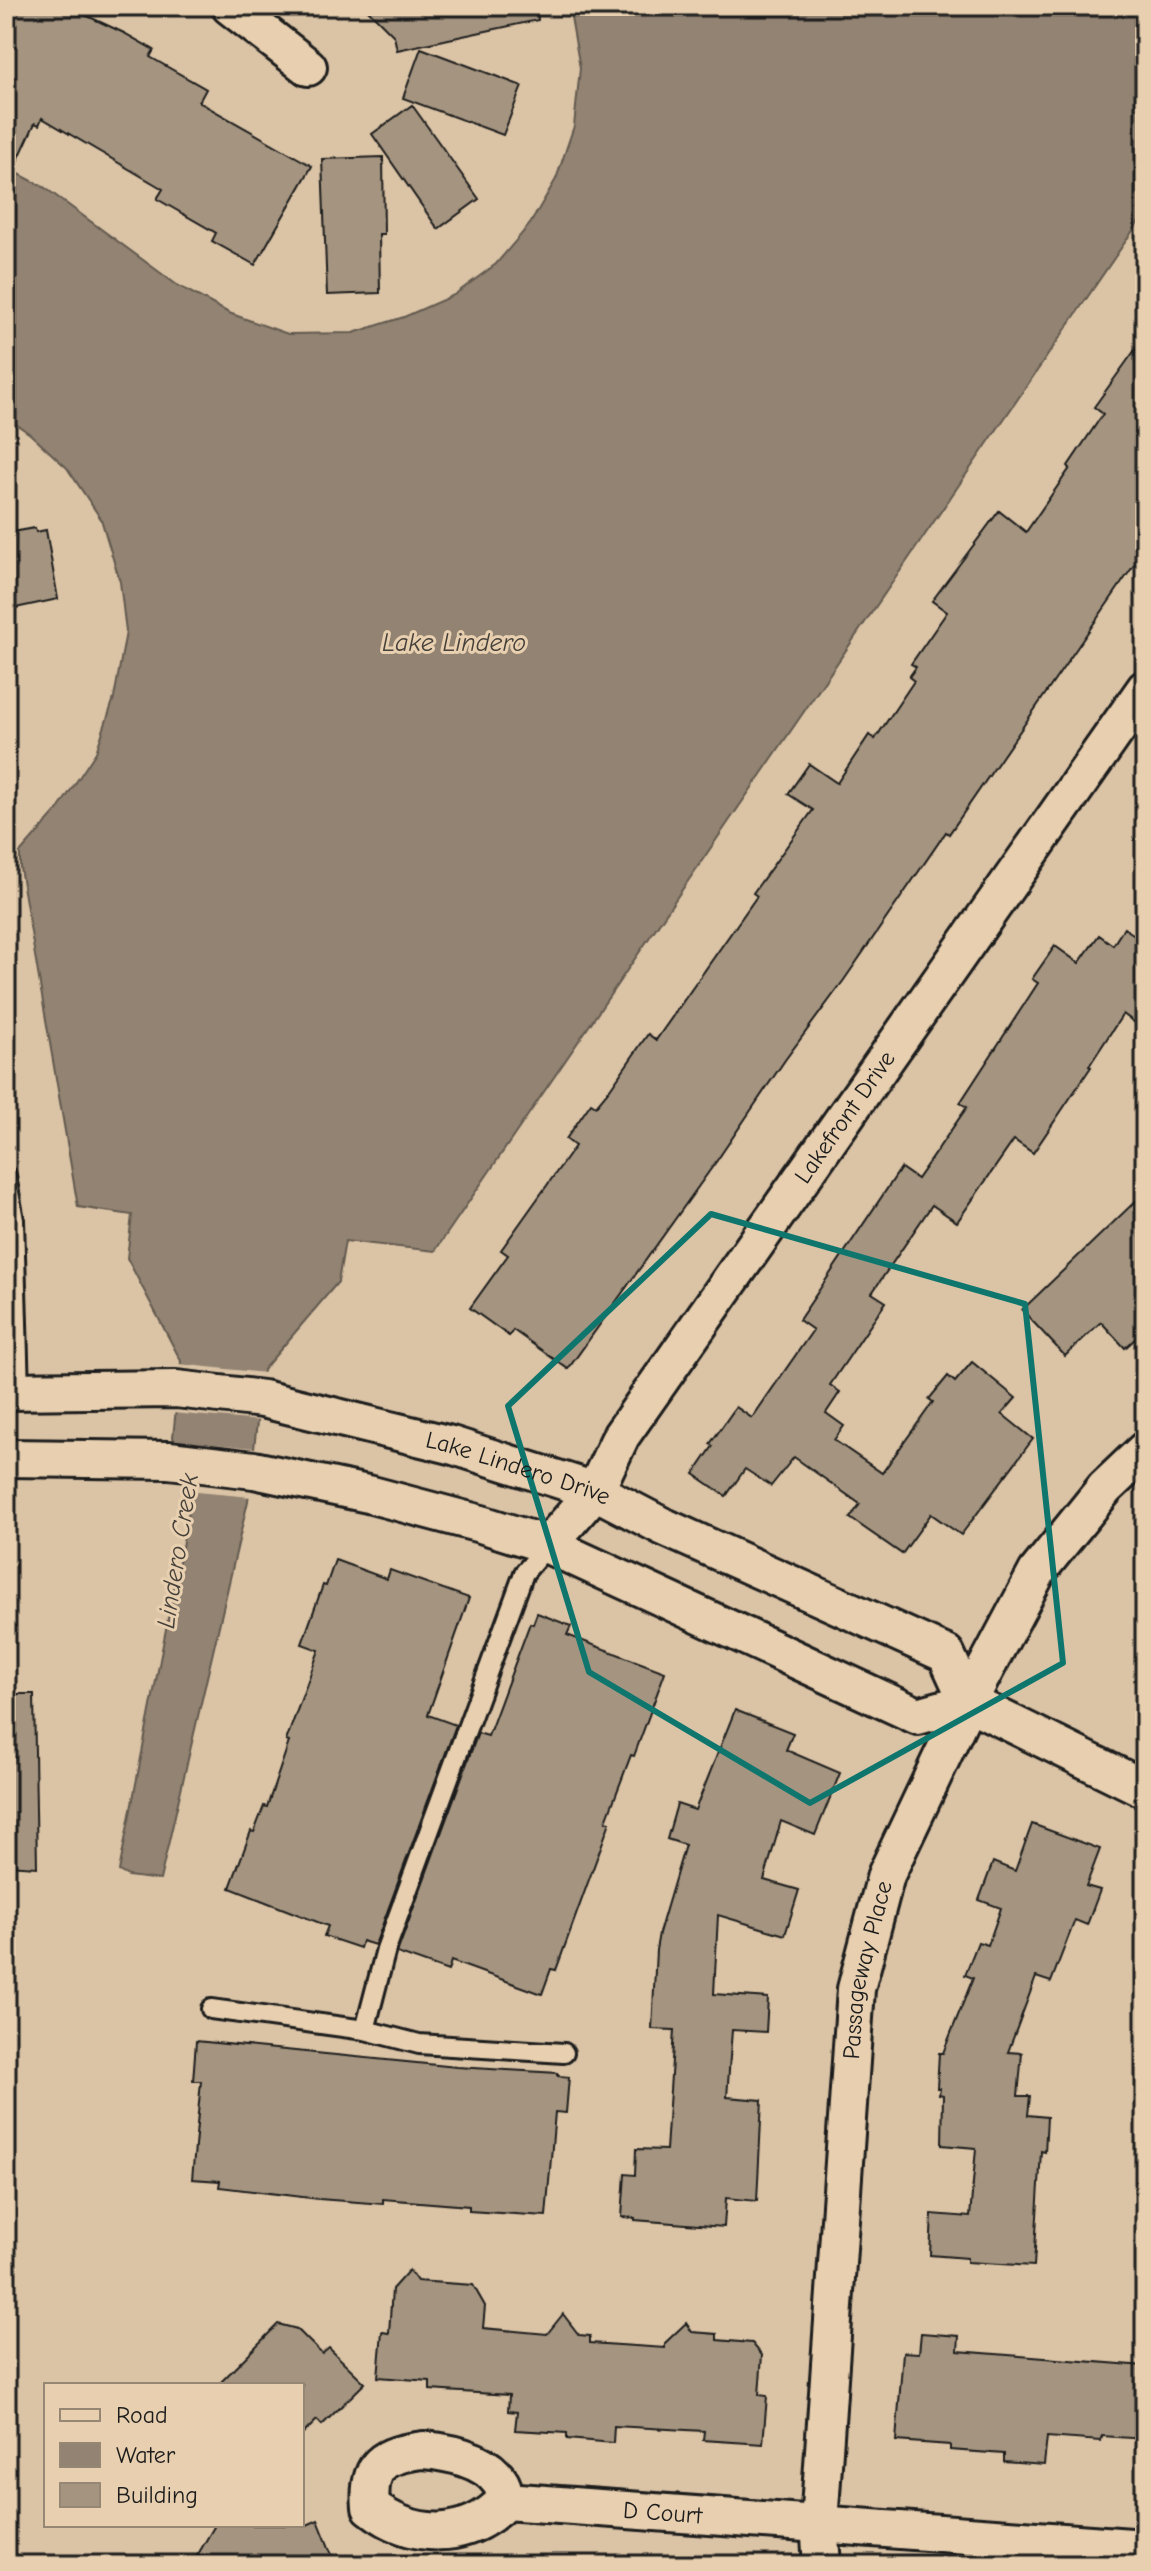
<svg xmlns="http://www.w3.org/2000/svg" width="1151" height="2571" viewBox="0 0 1151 2571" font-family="'Comic Neue',sans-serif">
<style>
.water{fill:#928372;stroke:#635a50;stroke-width:2}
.pier{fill:#dbc4a6}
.building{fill:#a59580;stroke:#1c1c1c;stroke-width:2}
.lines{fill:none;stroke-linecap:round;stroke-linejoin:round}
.lane-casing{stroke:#1c1c1c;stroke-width:24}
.street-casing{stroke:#1c1c1c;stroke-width:42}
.lane{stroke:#e7cfaf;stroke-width:18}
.street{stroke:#e7cfaf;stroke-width:36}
.marked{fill:none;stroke:#0f766e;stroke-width:6;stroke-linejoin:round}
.labels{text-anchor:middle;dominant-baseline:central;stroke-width:6;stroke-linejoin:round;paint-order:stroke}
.street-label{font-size:24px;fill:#1c1c1c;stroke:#e7cfaf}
.water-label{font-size:26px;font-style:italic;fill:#45403a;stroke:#e7cfaf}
</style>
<rect width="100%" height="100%" fill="#dbc4a6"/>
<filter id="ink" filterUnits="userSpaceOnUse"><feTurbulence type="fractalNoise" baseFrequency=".0125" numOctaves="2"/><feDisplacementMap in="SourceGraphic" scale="16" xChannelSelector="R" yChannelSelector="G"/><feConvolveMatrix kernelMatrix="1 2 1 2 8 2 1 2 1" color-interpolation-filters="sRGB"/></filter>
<g filter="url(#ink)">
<polygon class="water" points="569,6 1145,6 1145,213 435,1251 345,1241 338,1282 263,1370 248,1501 160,1880 128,1876 119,1871 192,1495 173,1437 181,1361 127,1258 132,1215 78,1207 20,868 20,853 57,811 96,752 114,698 126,632 120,582 101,519 67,468 30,434 6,417 6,167 44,187 177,285 229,313 288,334 353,333 404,317 454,295 496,264 530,224 556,179 574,126 580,68"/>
<g class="pier">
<polygon points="178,1364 265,1373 260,1421 173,1413"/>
<polygon points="171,1440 255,1448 251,1497 187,1491"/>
</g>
<g class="building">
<polygon points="6,6 66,6 124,33 154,50 150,57 206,89 199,102 312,166 255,265 212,241 216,233 157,199 163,189 42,118 39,125 35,123 6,186"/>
<polygon points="364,6 537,6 538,20 397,50 394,36"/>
<polygon points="421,48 522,86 503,135 403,98"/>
<polygon points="412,105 479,199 438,229 372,134"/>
<polygon points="383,157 384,234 379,234 380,293 327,295 322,159"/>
<polygon points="1145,336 1145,549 949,834 946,832 844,980 785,1060 718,1159 568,1369 513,1330 509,1336 470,1308 508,1255 501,1250 575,1146 566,1139 591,1103 596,1106 610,1089 648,1034 656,1040 757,896 753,893 813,810 788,794 809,764 837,783 869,735 875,739 914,681 909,677 916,667 911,664 947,612 932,601 999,511 1026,532 1070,468 1068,466 1103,414 1094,407"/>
<polygon points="35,528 36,532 46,530 58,599 6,610 6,533"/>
<polygon points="1124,928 1145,942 1145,1030 1123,1014 1089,1066 1091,1067 1033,1153 1014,1140 957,1222 932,1205 872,1293 886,1302 830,1385 840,1392 826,1413 844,1426 834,1440 882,1473 933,1402 929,1399 948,1376 955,1382 972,1362 1016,1398 1002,1414 1033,1439 961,1535 931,1514 902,1554 850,1518 860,1504 794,1457 771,1486 745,1469 726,1496 694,1474 713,1446 710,1444 736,1407 752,1418 813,1330 799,1320 901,1168 917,1179 967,1107 960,1103 1038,983 1032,979 1055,946 1079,963 1099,935 1113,945"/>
<polygon points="1145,1192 1145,1330 1125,1348 1101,1322 1065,1356 1022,1310"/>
<polygon points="335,1560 387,1579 390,1570 469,1598 428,1715 456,1725 375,1945 362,1941 360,1948 324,1936 328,1926 230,1888 251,1831 254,1832 264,1806 267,1807 289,1742 286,1741 319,1650 302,1644 323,1585 326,1586"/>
<polygon points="537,1613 571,1626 567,1635 665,1672 634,1756 631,1755 606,1821 610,1822 556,1970 551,1969 542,1994 451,1961 448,1971 397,1953 478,1733 488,1736 530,1623 533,1624"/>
<polygon points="6,1694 34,1694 37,1867 6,1865"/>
<polygon points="735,1710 793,1733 786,1750 840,1773 815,1835 781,1821 764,1880 799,1890 785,1935 718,1915 714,1994 768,1998 766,2032 732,2030 727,2097 762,2100 757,2201 726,2198 724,2227 635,2220 635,2218 622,2217 625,2174 635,2175 636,2149 666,2150 674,2030 652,2029 656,1950 659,1933 685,1845 667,1839 677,1804 695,1810"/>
<polygon points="1032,1824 1100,1849 1086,1886 1100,1890 1087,1925 1075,1920 1051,1982 1036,1977 1008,2052 1022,2053 1018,2096 1030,2096 1028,2115 1047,2117 1045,2152 1041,2151 1034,2266 967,2262 967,2258 930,2255 932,2214 970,2217 976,2148 942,2145 943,2095 939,2094 940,2088 937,2088 939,2053 943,2053 973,1978 965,1975 978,1942 988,1945 1001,1908 979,1900 993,1862 1015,1871"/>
<polygon points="196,2041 457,2067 558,2073 558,2076 569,2077 566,2113 555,2112 546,2216 469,2211 469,2206 383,2199 383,2204 319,2199 219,2187 220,2181 192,2179 201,2081 193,2081"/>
<polygon points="409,2270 417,2281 473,2285 485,2306 483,2328 547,2334 563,2314 579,2335 590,2336 590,2343 665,2348 665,2343 686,2323 692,2332 717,2334 717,2340 752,2343 762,2355 759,2395 767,2396 763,2444 703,2440 704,2431 614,2426 613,2443 567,2439 567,2433 515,2430 517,2412 508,2411 509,2395 430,2390 430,2381 378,2377 382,2332 389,2333 392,2289"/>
<polygon points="278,2324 297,2329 322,2354 329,2348 365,2383 322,2425 317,2420 302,2435 302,2385 218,2385"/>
<polygon points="921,2333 959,2336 958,2351 1145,2366 1145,2439 1102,2436 1101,2441 1047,2437 1044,2465 1004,2462 1004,2454 950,2450 950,2445 896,2441 903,2352 919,2353"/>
<polygon points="318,2520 336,2565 213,2565 211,2559 197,2556 215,2525 307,2525"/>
</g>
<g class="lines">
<defs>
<g id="lane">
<polyline points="6,1176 14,1220 19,1391"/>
<polyline points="211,2009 365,2030 419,2044 564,2053"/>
<polyline points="365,2030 386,1949 524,1573 548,1545"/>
</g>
<g id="street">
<polyline points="230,6 308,67"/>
<path id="s1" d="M 6,1391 L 176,1389 L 263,1399 L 451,1445 L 595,1491 L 662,1526 L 946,1654 L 968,1702 L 1145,1789"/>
<polyline points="6,1458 169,1460 254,1470 368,1494 481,1524 548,1545 918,1716 968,1702"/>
<path id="s2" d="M 548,1545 L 595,1491 L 621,1436 L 1145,689"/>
<path d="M 423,2450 C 448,2452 485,2459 500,2482 C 504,2487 504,2495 505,2501 C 467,2541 413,2540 371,2507 C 367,2464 383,2455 423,2450 Z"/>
<path id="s3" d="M 505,2501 L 1145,2548"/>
<path id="s4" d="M 822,2565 L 819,2523 L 856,1989 L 886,1875 L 968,1702 L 1037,1572 L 1105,1488 L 1145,1450"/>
</g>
</defs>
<use href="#lane" class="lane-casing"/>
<use href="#street" class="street-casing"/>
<use href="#lane" class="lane"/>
<use href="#street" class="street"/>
</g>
</g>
<path class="marked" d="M 711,1214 L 1025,1304 L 1063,1663 L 810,1803 L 589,1672 L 508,1406 Z"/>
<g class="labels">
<g class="street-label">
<text stroke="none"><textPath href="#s2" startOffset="522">Lakefront Drive</textPath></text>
<text stroke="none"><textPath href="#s1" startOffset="522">Lake Lindero Drive</textPath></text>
<text stroke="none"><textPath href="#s4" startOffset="598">Passageway Place</textPath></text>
<text stroke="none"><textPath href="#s3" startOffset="158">D Court</textPath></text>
</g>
<g class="water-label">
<text x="454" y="643">Lake Lindero</text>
<text transform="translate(178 1551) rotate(-81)">Lindero Creek</text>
</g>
</g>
<rect width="1151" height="2571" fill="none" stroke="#e7cfaf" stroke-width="32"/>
<rect x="16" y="16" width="1119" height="2539" fill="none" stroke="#1c1c1c" stroke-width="3" filter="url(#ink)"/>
<rect x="44" y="2383" width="260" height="144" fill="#e7cfaf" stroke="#968774" stroke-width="2"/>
<rect x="60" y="2409" width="40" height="12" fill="#e7cfaf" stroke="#968774" stroke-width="2"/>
<text x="116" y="2423" font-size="24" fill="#1c1c1c">Road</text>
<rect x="60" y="2443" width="40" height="24" fill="#928372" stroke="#968774" stroke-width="2"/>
<text x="116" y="2463" font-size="24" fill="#1c1c1c">Water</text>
<rect x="60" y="2483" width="40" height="24" fill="#a59580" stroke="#968774" stroke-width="2"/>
<text x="116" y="2503" font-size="24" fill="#1c1c1c">Building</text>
</svg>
